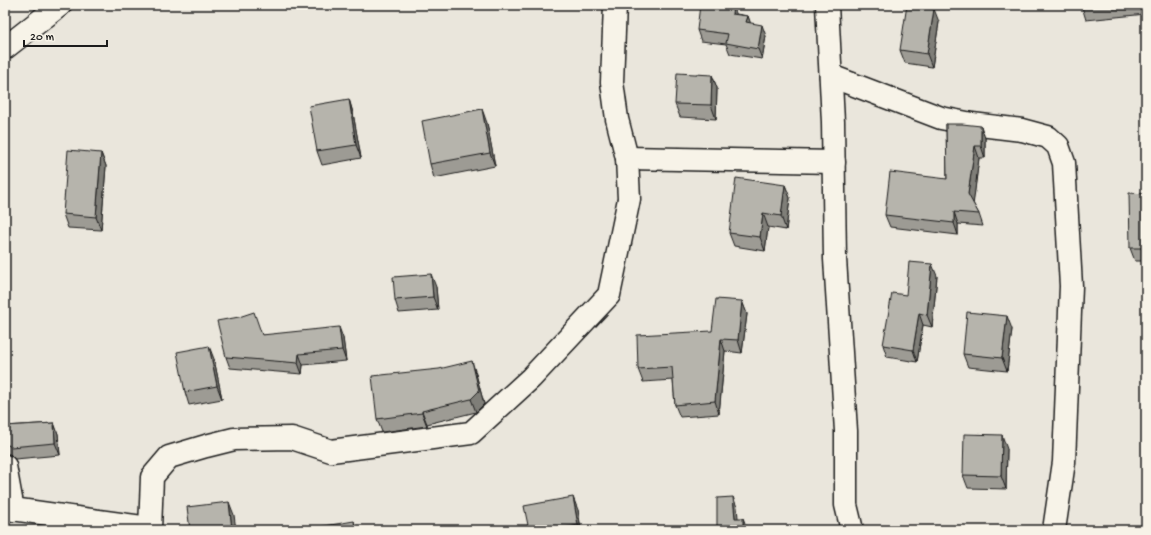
<svg xmlns="http://www.w3.org/2000/svg" width="1151" height="535" viewBox="0 0 1151 535" font-family="'Gochi Hand',sans-serif">
<style>
.lines{fill:none;stroke-linecap:round;stroke-linejoin:round}
.minor-casing{stroke:#1c1c1c;stroke-width:25}
.minor{stroke:#f7f3e8;stroke-width:22}
.wall{fill:#9d9b94;stroke:#1c1c1c}
.shaded-wall{fill:#7f7e78;stroke:#1c1c1c}
.building{fill:#b6b4ac;stroke:#1c1c1c}
</style>
<rect width="100%" height="100%" fill="#eae6dc"/>
<filter id="ink" filterUnits="userSpaceOnUse"><feTurbulence type="fractalNoise" baseFrequency=".025" numOctaves="2"/><feDisplacementMap in="SourceGraphic" scale="8" xChannelSelector="R" yChannelSelector="G"/><feConvolveMatrix kernelMatrix="1 2 1 2 8 2 1 2 1" color-interpolation-filters="sRGB"/></filter>
<g filter="url(#ink)">
<g class="lines">
<defs>
<g id="minor">
<polyline points="827,5 833,122 835,259 846,431 846,505 852,530"/>
<polyline points="5,48 60,5"/>
<polyline points="831,76 941,118 972,124 1022,130 1048,137 1058,146 1064,163 1071,286 1064,462 1054,530"/>
<polyline points="627,158 834,162"/>
<polyline points="5,466 13,510"/>
<polyline points="5,508 149,528"/>
<polyline points="150,530 152,477 169,457 206,446 234,439 292,438 331,451 471,433 531,378 609,295 629,199 627,158 617,119 612,82 615,5"/>
</g>
</defs>
<use href="#minor" class="minor-casing"/>
<use href="#minor" class="minor"/>
</g>
<g class="wall">
<polygon points="1081,5 1146,5 1146,14 1086,20 1082,7"/>
<polygon points="736,14 748,16 750,23 766,36 762,59 730,54 726,44 701,41 697,30"/>
<polygon points="939,22 932,67 905,63 900,50"/>
<polygon points="712,75 717,88 716,119 680,117 675,104"/>
<polygon points="349,99 353,113 361,158 322,165 317,151"/>
<polygon points="487,123 495,166 434,178 430,164"/>
<polygon points="946,124 985,138 985,158 979,158 973,203 979,214 983,226 958,224 958,235 890,227 885,215 947,179"/>
<polygon points="101,153 106,166 101,230 68,228 63,214"/>
<polygon points="785,185 790,198 786,230 768,227 765,251 734,246 729,233"/>
<polygon points="1146,194 1146,261 1135,261 1130,248"/>
<polygon points="937,276 932,327 923,325 917,362 887,357 883,345 906,295"/>
<polygon points="436,287 438,310 399,313 395,300"/>
<polygon points="742,301 747,314 742,353 725,351 719,414 680,417 675,405 673,380 643,382 638,369 712,331"/>
<polygon points="1012,329 1007,371 968,367 963,354"/>
<polygon points="262,335 343,338 346,361 303,365 302,374 230,368 226,357"/>
<polygon points="214,359 222,399 189,405 185,392"/>
<polygon points="476,374 484,404 476,412 427,424 427,426 382,432 377,419"/>
<polygon points="54,423 58,434 60,455 15,459 10,454 5,454 5,426"/>
<polygon points="1007,449 1006,489 968,488 963,475"/>
<polygon points="578,510 581,530 529,530"/>
</g>
<g class="shaded-wall">
<polygon points="733,5 737,16 732,14"/>
<polygon points="934,9 939,22 932,67 927,54"/>
<polygon points="748,16 752,27 746,22"/>
<polygon points="762,25 766,36 762,59 758,49"/>
<polygon points="712,75 717,88 716,119 711,105"/>
<polygon points="349,99 353,113 361,158 356,145"/>
<polygon points="482,109 487,123 495,166 490,153"/>
<polygon points="981,126 985,138 985,158 981,146"/>
<polygon points="975,146 979,158 973,206 968,194"/>
<polygon points="101,153 106,166 101,230 96,217"/>
<polygon points="785,185 790,198 786,230 781,216"/>
<polygon points="954,212 958,224 958,235 954,223"/>
<polygon points="763,213 768,227 765,251 760,237"/>
<polygon points="932,264 937,276 932,327 927,315"/>
<polygon points="431,274 436,287 438,310 433,297"/>
<polygon points="742,301 747,314 742,353 738,340"/>
<polygon points="919,313 923,325 917,362 913,350"/>
<polygon points="1007,316 1012,329 1007,371 1002,358"/>
<polygon points="339,327 343,338 346,361 342,350"/>
<polygon points="721,339 725,351 719,414 715,401"/>
<polygon points="209,346 214,359 222,399 217,386"/>
<polygon points="299,354 303,365 302,374 298,363"/>
<polygon points="472,361 476,374 484,404 476,412 471,399"/>
<polygon points="422,411 427,424 427,426 422,413"/>
<polygon points="54,423 58,434 60,455 55,443"/>
<polygon points="1002,435 1007,449 1006,489 1001,476"/>
<polygon points="573,497 578,510 581,530 580,530 578,525"/>
<polygon points="733,497 737,507 739,528 735,518"/>
<polygon points="229,502 234,515 236,530 232,530"/>
<polygon points="743,518 747,528 747,530 743,530"/>
<polygon points="354,521 357,530 355,530"/>
</g>
<g class="building">
<polygon points="700,5 733,5 732,14 748,16 746,22 762,25 758,49 726,43 728,34 697,30"/>
<polygon points="907,5 934,9 927,54 900,50"/>
<polygon points="1081,5 1105,5 1082,7"/>
<polygon points="677,73 712,75 711,105 675,104"/>
<polygon points="349,99 356,145 317,151 309,106"/>
<polygon points="482,109 490,153 430,164 422,121"/>
<polygon points="946,124 962,124 981,126 981,146 975,146 968,194 979,214 954,212 954,223 885,215 890,172 947,179"/>
<polygon points="68,150 101,153 96,217 63,214"/>
<polygon points="736,178 785,185 781,216 763,213 760,237 729,233"/>
<polygon points="1129,193 1146,194 1146,248 1130,248"/>
<polygon points="909,262 932,264 927,315 919,313 913,350 883,345 892,293 906,295"/>
<polygon points="431,274 433,297 395,300 393,277"/>
<polygon points="716,299 742,301 738,340 721,339 715,401 675,405 672,367 638,369 637,335 712,331"/>
<polygon points="254,312 262,335 339,327 342,350 299,354 298,363 226,357 217,321 239,317"/>
<polygon points="967,312 1007,316 1002,358 963,354"/>
<polygon points="209,346 217,386 185,392 177,352"/>
<polygon points="472,361 479,391 471,399 422,411 422,413 377,419 372,376 439,369"/>
<polygon points="54,423 55,443 11,447 5,443 5,426"/>
<polygon points="964,434 1002,435 1001,476 963,475"/>
<polygon points="573,497 578,525 553,530 529,530 524,506"/>
<polygon points="733,497 735,518 743,518 743,530 717,530 717,498"/>
<polygon points="229,502 232,530 190,530 187,507"/>
<polygon points="354,521 355,530 308,530 307,529"/>
</g>
</g>
<rect width="1151" height="535" fill="none" stroke="#f7f3e8" stroke-width="20"/>
<rect x="10" y="10" width="1131" height="515" fill="none" stroke="#1c1c1c" stroke-width="1.5" filter="url(#ink)"/>
<path d="M24 40v6h83v-6" fill="none" stroke="#1c1c1c" stroke-width="2"/>
<text x="30" y="40" font-size="12" fill="#1c1c1c" stroke="#f7f3e8" stroke-width="3" paint-order="stroke">20 m</text>
</svg>
